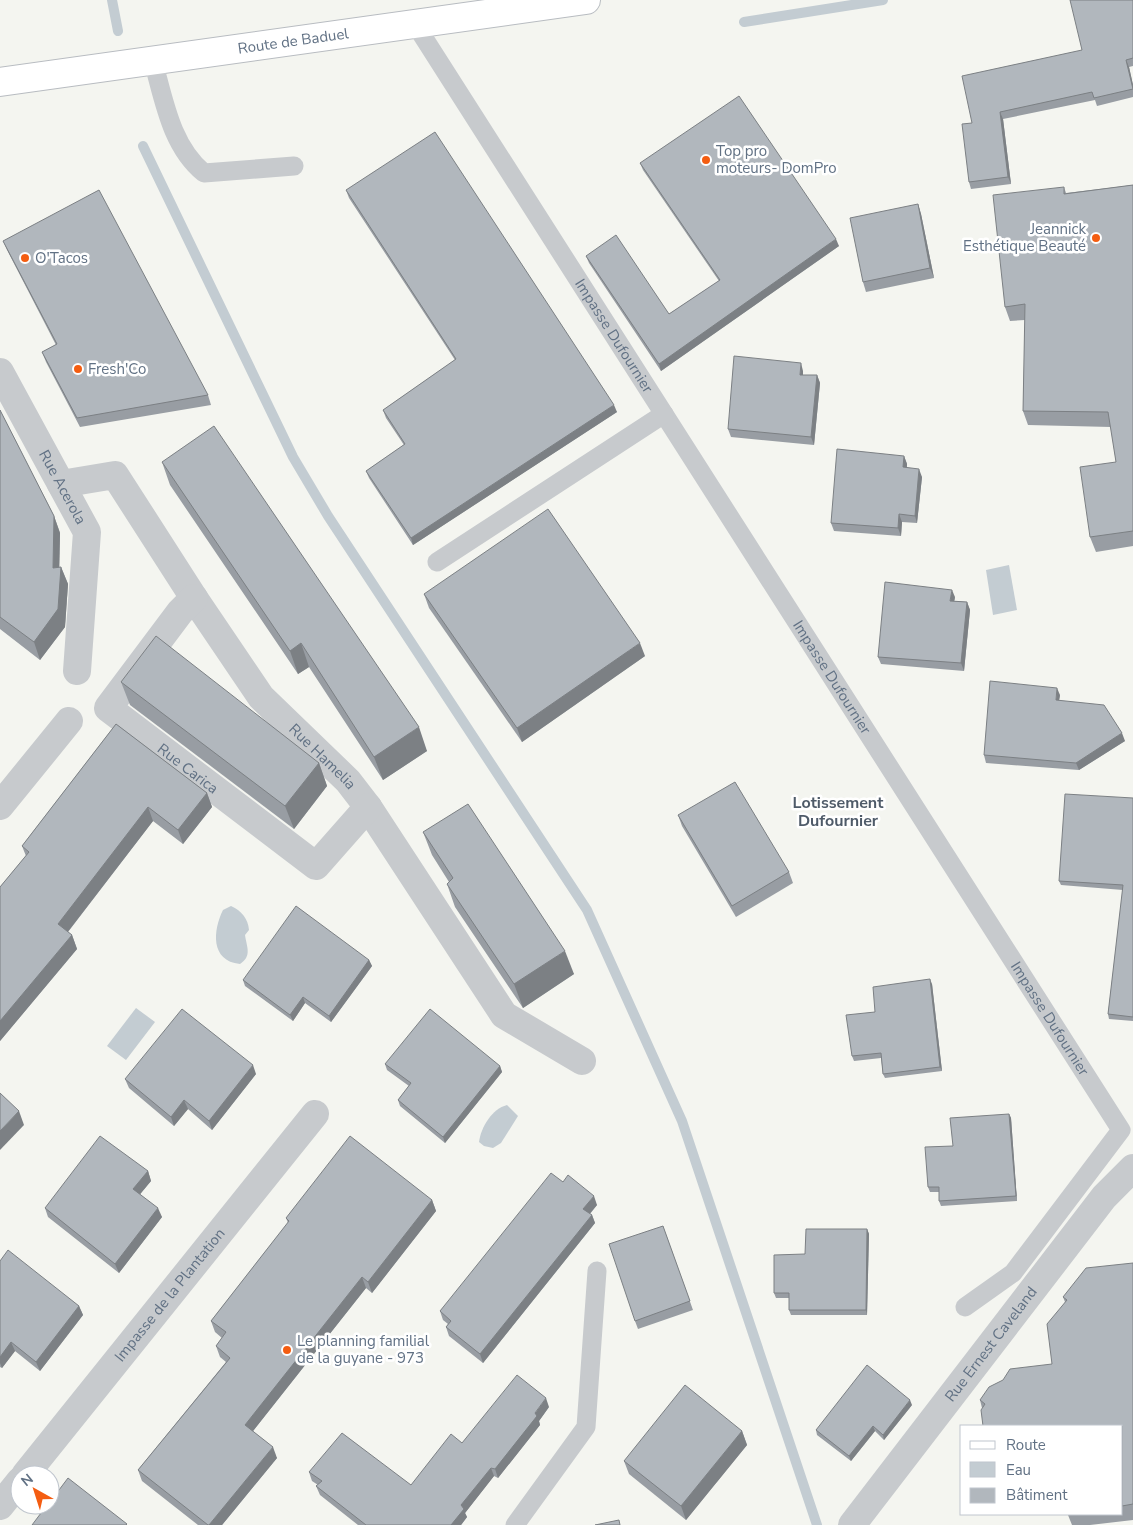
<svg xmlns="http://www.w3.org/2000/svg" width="1133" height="1525" viewBox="0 0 1133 1525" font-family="'Nunito Sans',sans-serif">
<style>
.water{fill:#c3ccd2}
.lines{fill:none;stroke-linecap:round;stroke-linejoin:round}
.stream{stroke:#c3ccd2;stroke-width:10}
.secondary-casing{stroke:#b8bcc1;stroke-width:30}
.lane{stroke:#c7cacd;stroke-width:19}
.street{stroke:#c7cacd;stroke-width:28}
.secondary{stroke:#fff;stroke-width:28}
.wall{fill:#989da3}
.shaded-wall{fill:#7c8084}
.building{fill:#b1b7bd;stroke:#7c8084}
.poi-dot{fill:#f45d11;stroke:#fff;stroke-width:2}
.labels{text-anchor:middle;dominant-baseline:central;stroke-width:5;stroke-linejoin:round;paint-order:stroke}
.street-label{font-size:15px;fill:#617184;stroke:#fff}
.poi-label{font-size:15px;fill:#617184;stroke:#fff;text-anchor:start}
.neighbourhood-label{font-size:16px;font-weight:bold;fill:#4f5b69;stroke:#fff}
</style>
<rect width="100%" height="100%" fill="#f4f5f0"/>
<g class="water">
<polygon points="1009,565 1017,610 993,615 986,570"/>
<path d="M 231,906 C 242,911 248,919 249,930 L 245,935 C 247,948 252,956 240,964 C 210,961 213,930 223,910 Z"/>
<polygon points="136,1008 155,1022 126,1060 107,1046"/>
<path d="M 507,1105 L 518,1116 L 501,1143 L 493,1148 L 484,1146 L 479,1142 C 481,1127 492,1109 507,1105 Z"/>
</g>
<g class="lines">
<g class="stream">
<polyline points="112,0 118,31"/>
<polyline points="744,22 883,0"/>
<polyline points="143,146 293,457 328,516 587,910 682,1121 817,1525"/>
</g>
<defs>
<g id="secondary">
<path id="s7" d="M 0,82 L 586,0"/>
</g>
</defs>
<use href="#secondary" class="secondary-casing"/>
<g class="lane">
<path id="s1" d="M 415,24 L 1121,1130 L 1013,1273 L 965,1307"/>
<path d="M 153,61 C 164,100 171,146 204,173 L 294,166"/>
<polyline points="437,562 664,414"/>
<polyline points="515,1525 586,1427 597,1271"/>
</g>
<g class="street">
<path id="s2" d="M 0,372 L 87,532 L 77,671"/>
<path id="s3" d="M 61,484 L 115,475 L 194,598 L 261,697 L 348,781 L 368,807 L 504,1015 L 582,1061"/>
<path id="s4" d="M 194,598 L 180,612 L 108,708 L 316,866 L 368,807"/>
<polyline points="0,806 69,721"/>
<path id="s5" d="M 25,1475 L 315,1114"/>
<polyline points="0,1506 20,1481"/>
<path id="s6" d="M 852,1525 L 1104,1197 L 1133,1168"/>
</g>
<use href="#secondary" class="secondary"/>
</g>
<g class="wall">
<polygon points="1133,0 1133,66 1129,67 1133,85 1133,97 1097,106 1095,100 1003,119 1011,184 971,189 969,182 972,123 1082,50"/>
<polygon points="640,163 839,246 661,371 589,263 586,256 669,314 719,281 643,170"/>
<polygon points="1133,185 1133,546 1096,552 1090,537 1116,462 1111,427 1028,425 1023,411 1025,320 1010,321 1005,307 1064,187 1066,193"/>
<polygon points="346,190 617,412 413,545 369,478 366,471 404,445 386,418 383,410 455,360 349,198"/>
<polygon points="918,204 921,214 934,278 866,292 863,282"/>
<polygon points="3,241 208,395 211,405 80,427 46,362 42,352 56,345 7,250"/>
<polygon points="803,371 803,375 817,375 820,383 814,445 731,437 728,429"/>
<polygon points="0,410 54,516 60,533 59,567 61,567 68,584 65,627 40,660 0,629"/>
<polygon points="904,456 907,464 907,468 922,477 917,523 902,522 901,536 834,531 831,523"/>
<polygon points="162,462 427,751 383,780 309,667 298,674 170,485"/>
<polygon points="424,594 645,656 522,742 429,608"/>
<polygon points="955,597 954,601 967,602 970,610 964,671 881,664 878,657"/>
<polygon points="121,682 319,763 327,786 294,829 130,705"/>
<polygon points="1060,695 1059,700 1125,741 1079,770 986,763 984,755"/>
<polygon points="116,724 207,793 212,807 183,844 153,821 68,932 72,935 77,949 0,1041 0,887 26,856 22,846"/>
<polygon points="1133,798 1133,1021 1109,1019 1108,1014 1123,890 1061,885 1059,881"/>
<polygon points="678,815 789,872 793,883 736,917 682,826"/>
<polygon points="423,832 574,974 523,1008 455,907 447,884 449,882 432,855"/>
<polygon points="369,960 372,966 331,1022 305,1003 293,1021 245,986 243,980"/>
<polygon points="932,984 942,1071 885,1078 883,1074 881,1058 854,1061 852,1056 875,1012"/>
<polygon points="385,1064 500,1066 502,1072 445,1143 400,1106 398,1100 409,1086 387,1070"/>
<polygon points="256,1074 212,1130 188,1109 174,1126 129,1088 125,1079"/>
<polygon points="1009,1114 1011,1118 1017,1201 941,1206 939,1201 939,1192 930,1192 928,1187 953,1146"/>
<polygon points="148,1171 151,1181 140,1194 162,1217 119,1273 48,1217 45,1208"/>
<polygon points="563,1182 597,1205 590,1214 592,1215 595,1223 483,1363 449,1336 446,1327 448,1324 443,1320 440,1311"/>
<polygon points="432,1200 436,1211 372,1293 366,1288 253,1431 277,1458 222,1525 198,1525 142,1481 138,1470 226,1362 220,1357 216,1346 222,1338 215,1332 211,1321 288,1223 286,1218"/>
<polygon points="663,1226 693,1310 638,1329 635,1321"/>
<polygon points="867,1229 869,1234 867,1315 791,1315 789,1310 789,1298 776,1298 774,1293 805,1254"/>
<polygon points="0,1261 79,1306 83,1315 40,1371 15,1351 2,1368 0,1367"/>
<polygon points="1133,1263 1133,1520 1090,1525 1072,1525 1068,1515 1067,1514 1122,1514 1122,1426 982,1408 980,1400 1052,1364 1065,1302 1063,1297"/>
<polygon points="912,1405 884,1440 875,1431 851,1461 817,1435 816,1430"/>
<polygon points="549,1407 539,1421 540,1425 498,1478 494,1476 465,1513 467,1517 461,1525 358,1525 320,1495 316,1486 318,1485 312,1481 309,1472 411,1485 462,1443"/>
<polygon points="742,1431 747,1445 686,1520 629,1474 624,1461"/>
</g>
<g class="shaded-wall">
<polygon points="1126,60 1129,67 1133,85 1133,89"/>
<polygon points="1000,112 1003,119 1011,184 1008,177"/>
<polygon points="918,204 921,214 934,278 930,268"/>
<polygon points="836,239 839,246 661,371 659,364"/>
<polygon points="801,363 803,371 803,382 800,375"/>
<polygon points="817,375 820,383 814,445 811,437"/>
<polygon points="614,405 617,412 413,545 411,538"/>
<polygon points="904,456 907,464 906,475 903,467"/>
<polygon points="919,469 922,477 917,523 915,516"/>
<polygon points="899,514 902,522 901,536 898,528"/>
<polygon points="54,516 60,533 59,585 53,568"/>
<polygon points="61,567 68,584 65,627 40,660 34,642"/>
<polygon points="952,590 955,597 953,609 950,601"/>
<polygon points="967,602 970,610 964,671 961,663"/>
<polygon points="301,643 309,667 298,674 290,651"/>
<polygon points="640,643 645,656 522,742 517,728"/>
<polygon points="1057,688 1060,695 1058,707 1056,700"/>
<polygon points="419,727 427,751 383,780 374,757"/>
<polygon points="1122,733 1125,741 1079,770 1076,763"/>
<polygon points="319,763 327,786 294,829 285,806"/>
<polygon points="207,793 212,807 183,844 178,830"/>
<polygon points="148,807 153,821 63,938 58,924"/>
<polygon points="72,935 77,949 0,1041 0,1021"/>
<polygon points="565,951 574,974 523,1008 514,984"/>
<polygon points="369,960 372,966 331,1022 329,1016"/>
<polygon points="930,979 932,984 942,1071 940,1067"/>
<polygon points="303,997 305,1003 293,1021 290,1015"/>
<polygon points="253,1065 256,1074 212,1130 209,1121"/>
<polygon points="500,1066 502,1072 445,1143 443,1137"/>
<polygon points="184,1100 188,1109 174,1126 171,1117"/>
<polygon points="19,1111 24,1125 0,1150 0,1131"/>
<polygon points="1009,1114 1011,1118 1017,1201 1016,1196"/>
<polygon points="148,1171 151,1181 137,1198 133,1189"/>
<polygon points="594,1196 597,1205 586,1218 583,1209"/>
<polygon points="432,1200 436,1211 372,1293 368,1282"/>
<polygon points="158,1208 162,1217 119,1273 115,1264"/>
<polygon points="592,1215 595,1223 483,1363 480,1354"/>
<polygon points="867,1229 869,1234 867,1315 866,1310"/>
<polygon points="362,1277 366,1288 249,1436 245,1425"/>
<polygon points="79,1306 83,1315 40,1371 36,1362"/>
<polygon points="11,1342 15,1351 2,1368 0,1363 0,1357"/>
<polygon points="546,1398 549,1407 539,1421 540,1425 498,1478 495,1469"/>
<polygon points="910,1400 912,1405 884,1440 883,1435"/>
<polygon points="873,1426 875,1431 851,1461 849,1456"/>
<polygon points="742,1431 747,1445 686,1520 681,1506"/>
<polygon points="273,1447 277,1458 222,1525 209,1525"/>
<polygon points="491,1468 494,1476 465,1513 467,1517 461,1525 451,1525 461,1505"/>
</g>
<g class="building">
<polygon points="1070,0 1133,0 1133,58 1126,60 1133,89 1094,98 1092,92 1000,112 1008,177 969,182 962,124 972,123 962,76 1082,50"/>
<polygon points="739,96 836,239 659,364 586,256 616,235 669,314 720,280 640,163"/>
<polygon points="435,132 614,405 411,538 366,471 405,444 383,410 456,359 346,190"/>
<polygon points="1133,185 1133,531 1090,537 1080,467 1116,462 1108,412 1023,411 1025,304 1005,307 993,195 1064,187 1064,194"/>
<polygon points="99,190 208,395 77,418 42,352 57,344 3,241"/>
<polygon points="918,204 930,268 863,282 850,218"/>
<polygon points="734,356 801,363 800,375 817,375 811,437 728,429"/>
<polygon points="0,410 54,516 53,568 61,567 58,609 34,642 0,617"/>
<polygon points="214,426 419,727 374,757 301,643 290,651 162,462"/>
<polygon points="837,449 904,456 903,467 919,469 915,516 899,514 898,528 831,523"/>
<polygon points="548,509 640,643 517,728 424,594"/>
<polygon points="885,582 952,590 950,601 967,602 961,663 878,657"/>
<polygon points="156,636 319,763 285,806 121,682"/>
<polygon points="990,681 1057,688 1056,700 1104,705 1122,733 1076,763 984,755"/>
<polygon points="116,724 207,793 178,830 148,807 58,924 72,935 0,1021 0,887 29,852 22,846"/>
<polygon points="735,782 789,872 732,906 678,815"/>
<polygon points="1065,794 1133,798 1133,1017 1108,1014 1123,885 1059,881"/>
<polygon points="468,804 565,951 514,984 447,884 453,878 423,832"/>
<polygon points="296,906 369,960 329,1016 303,997 290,1015 243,980"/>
<polygon points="930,979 940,1067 883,1074 881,1053 852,1056 846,1015 875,1012 873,987"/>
<polygon points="182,1009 253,1065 209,1121 184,1100 171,1117 125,1079"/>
<polygon points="430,1009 500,1066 443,1137 398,1100 411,1083 385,1064"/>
<polygon points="0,1093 19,1111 0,1131"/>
<polygon points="1009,1114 1016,1196 939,1201 939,1187 928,1187 925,1147 953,1146 950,1118"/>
<polygon points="100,1136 148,1171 133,1189 158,1208 115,1264 45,1208"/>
<polygon points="350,1136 432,1200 368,1282 362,1277 245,1425 273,1447 209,1525 208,1525 138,1470 230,1358 216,1346 226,1332 211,1321 289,1221 286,1218"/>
<polygon points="551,1173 563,1182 568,1175 594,1196 583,1209 592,1215 480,1354 446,1327 451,1321 440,1311"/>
<polygon points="663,1226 690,1301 635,1321 609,1244"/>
<polygon points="806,1229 867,1229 866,1310 789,1310 789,1293 774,1293 774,1255 805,1254"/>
<polygon points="8,1250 79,1306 36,1362 11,1342 0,1357 0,1261"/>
<polygon points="1133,1263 1133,1504 1122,1506 1122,1426 983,1426 981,1410 985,1404 980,1400 989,1387 1003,1380 1010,1369 1052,1364 1047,1324 1067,1300 1063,1297 1086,1268"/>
<polygon points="867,1365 910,1400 883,1435 873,1426 849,1456 816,1430"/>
<polygon points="517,1375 546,1398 535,1413 537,1416 495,1469 491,1468 461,1505 464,1509 451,1525 366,1525 316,1486 322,1481 309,1472 342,1433 411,1485 451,1434 462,1443"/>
<polygon points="685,1385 742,1431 681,1506 624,1461"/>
<polygon points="68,1478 127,1524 126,1525 32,1525 47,1505 50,1505 50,1502"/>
<polygon points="619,1520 620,1525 595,1525"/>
</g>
<g class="poi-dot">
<circle cx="706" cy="160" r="5"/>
<circle cx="1096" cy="238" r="5"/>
<circle cx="25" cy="258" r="5"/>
<circle cx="78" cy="369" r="5"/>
<circle cx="287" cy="1350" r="5"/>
</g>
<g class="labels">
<g class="street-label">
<text stroke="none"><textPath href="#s7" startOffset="296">Route de Baduel</textPath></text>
<text stroke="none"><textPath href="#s1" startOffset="370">Impasse Dufournier</textPath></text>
<text stroke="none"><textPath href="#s2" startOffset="131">Rue Acerola</textPath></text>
<text stroke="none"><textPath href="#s1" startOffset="775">Impasse Dufournier</textPath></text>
<text stroke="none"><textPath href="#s3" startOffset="406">Rue Hamelia</textPath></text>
<text stroke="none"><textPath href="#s4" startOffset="240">Rue Carica</textPath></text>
<text stroke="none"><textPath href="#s1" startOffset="1180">Impasse Dufournier</textPath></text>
<text stroke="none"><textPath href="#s5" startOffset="231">Impasse de la Plantation</textPath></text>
<text stroke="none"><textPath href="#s6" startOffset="228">Rue Ernest Caveland</textPath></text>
</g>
<g class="poi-label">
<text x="716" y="151">Top pro<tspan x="716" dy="17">moteurs- DomPro</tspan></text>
<text x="1086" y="229" text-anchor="end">Jeannick<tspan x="1086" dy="17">Esthétique Beauté</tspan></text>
<text x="35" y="258">O'Tacos</text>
<text x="88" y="369">Fresh'Co</text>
<text x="297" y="1341">Le planning familial<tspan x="297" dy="17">de la guyane - 973</tspan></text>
</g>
<g class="neighbourhood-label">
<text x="838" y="803">Lotissement<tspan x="838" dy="18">Dufournier</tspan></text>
</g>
</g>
<rect x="960" y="1425" width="162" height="90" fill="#ffffff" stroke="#c0c6ce"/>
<rect x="970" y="1441" width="25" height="8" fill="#ffffff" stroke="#c0c6ce"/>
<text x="1006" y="1450" font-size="15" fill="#617184">Route</text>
<rect x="970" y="1462" width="25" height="15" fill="#c3ccd2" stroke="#c0c6ce"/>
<text x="1006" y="1475" font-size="15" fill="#617184">Eau</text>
<rect x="970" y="1488" width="25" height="15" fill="#b1b7bd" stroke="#c0c6ce"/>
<text x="1006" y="1500" font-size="15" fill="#617184">Bâtiment</text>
<g transform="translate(35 1490) rotate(321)"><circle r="24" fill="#ffffff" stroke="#c0c6ce"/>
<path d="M0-4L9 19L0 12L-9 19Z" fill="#f45d11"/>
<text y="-8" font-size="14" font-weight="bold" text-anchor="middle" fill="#617184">N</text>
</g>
</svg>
